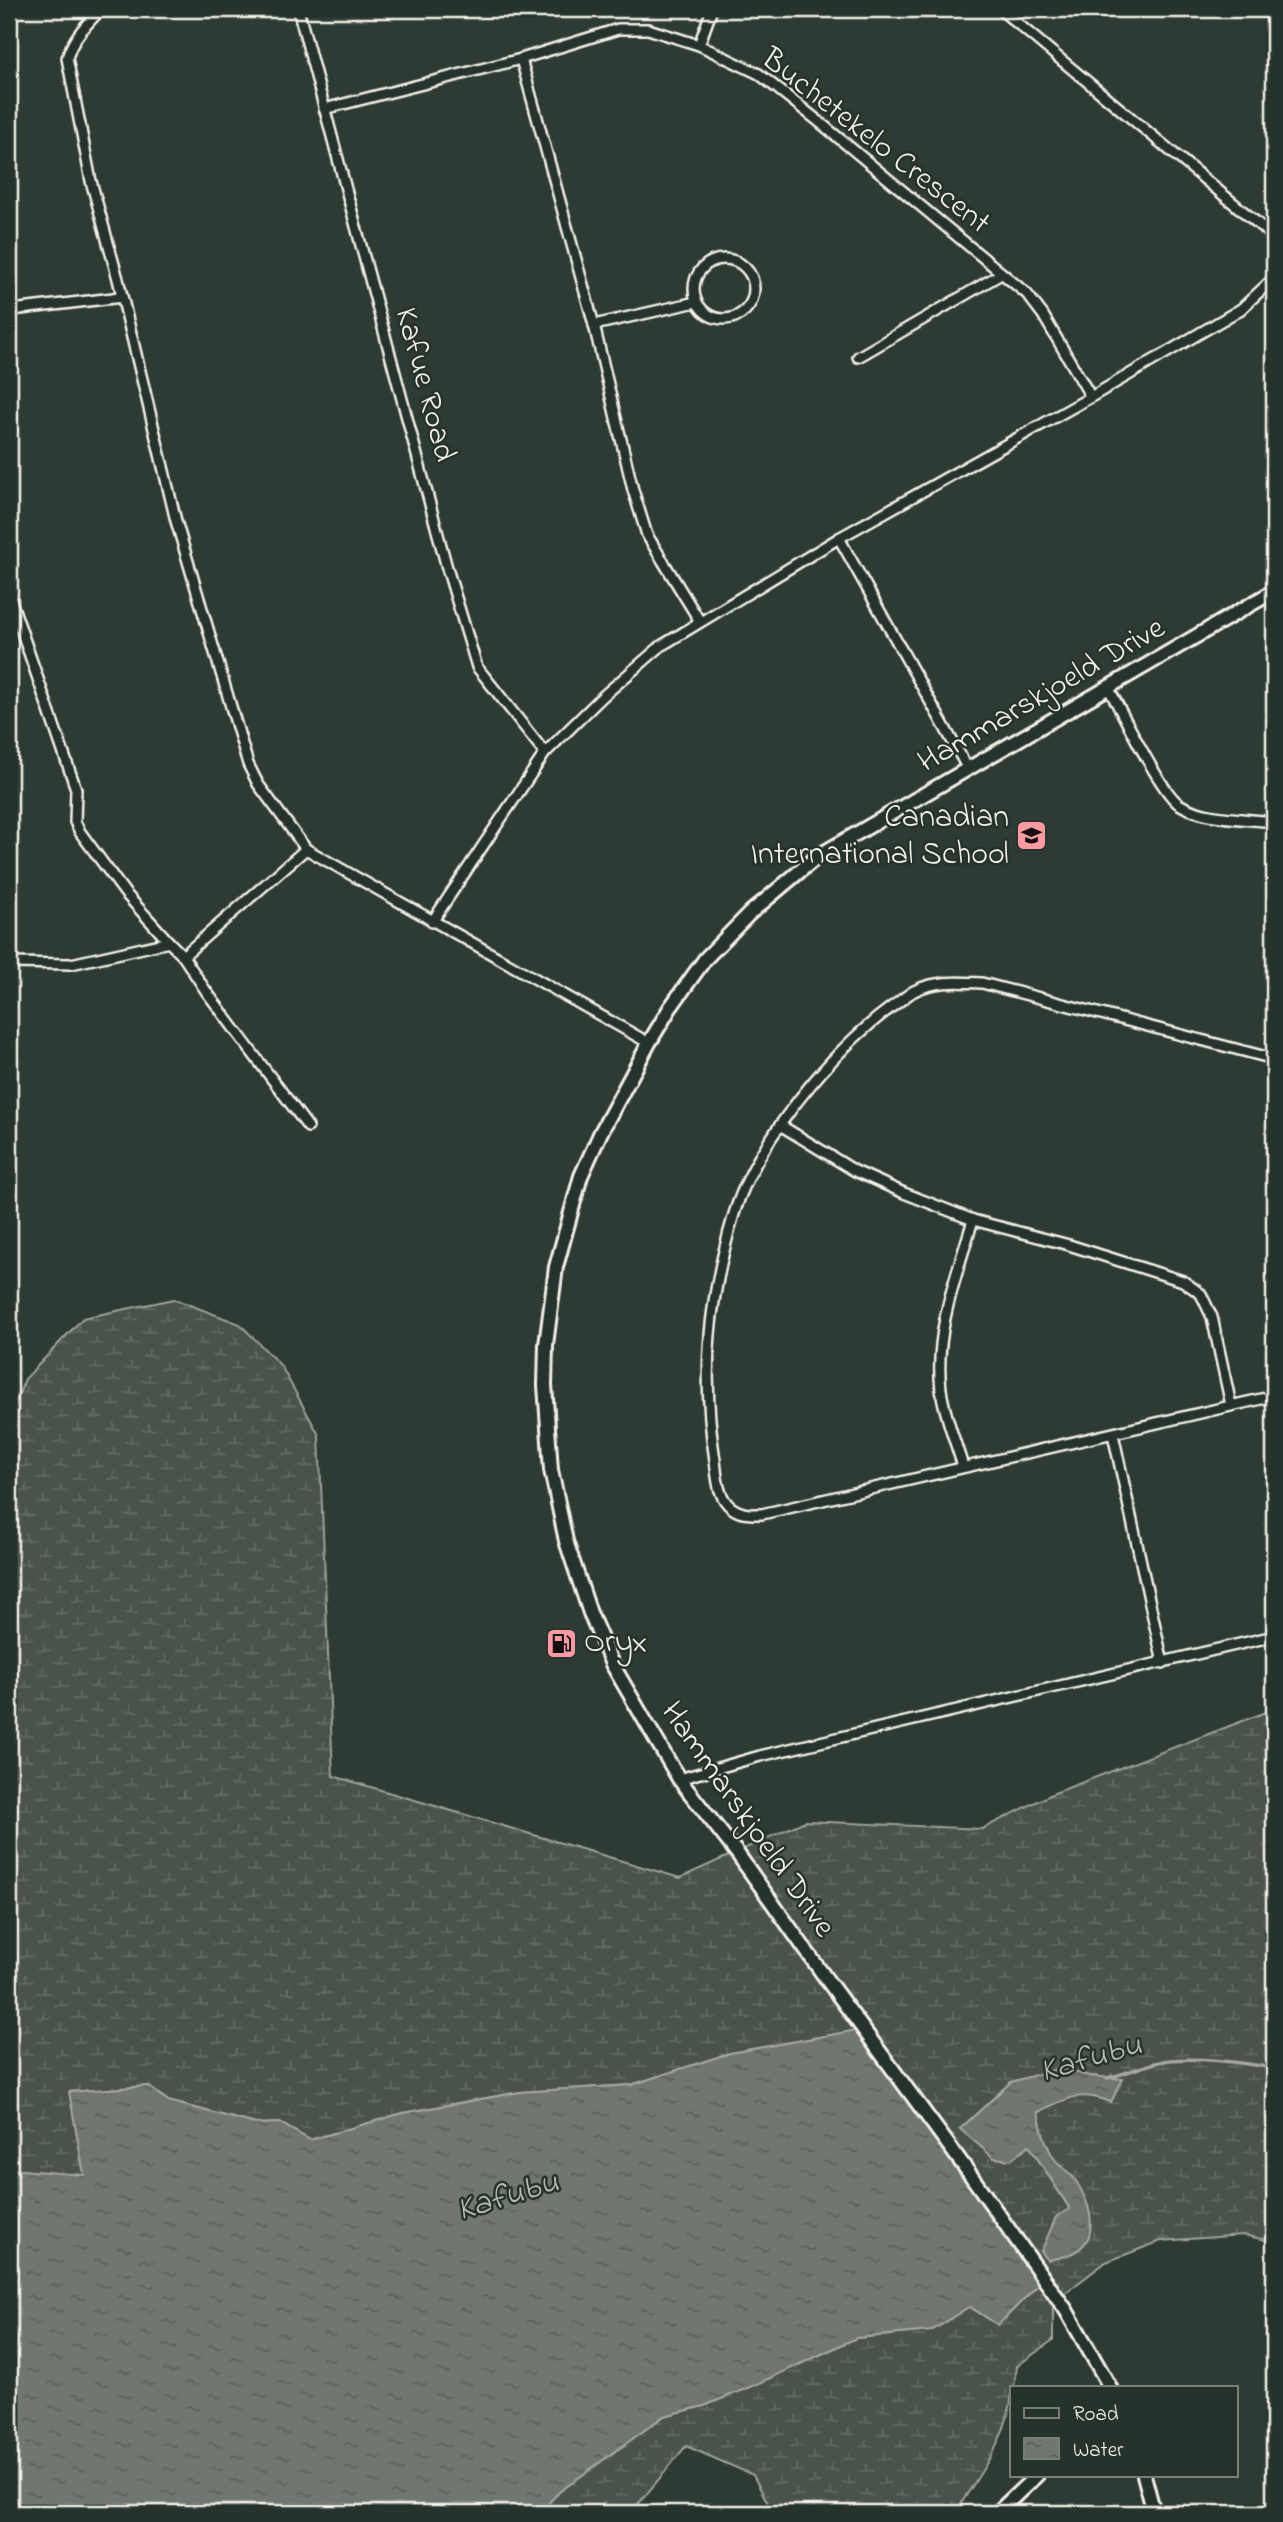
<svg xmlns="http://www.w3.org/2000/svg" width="1283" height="2522" viewBox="0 0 1283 2522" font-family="'Indie Flower',sans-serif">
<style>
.wetland{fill:url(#wetland-marsh);stroke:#9ea29a;stroke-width:2;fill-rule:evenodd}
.water{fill:url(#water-ripples);stroke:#a4a8a0;stroke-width:2}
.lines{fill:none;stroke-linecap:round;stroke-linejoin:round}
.stream{stroke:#a4a8a0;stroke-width:3.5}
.street-casing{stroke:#f4f1e8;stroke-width:14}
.secondary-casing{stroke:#f4f1e8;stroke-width:18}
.street{stroke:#26332d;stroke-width:9}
.secondary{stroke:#26332d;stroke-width:12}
.labels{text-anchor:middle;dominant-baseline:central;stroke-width:5;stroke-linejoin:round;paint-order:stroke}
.street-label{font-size:32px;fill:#f4f1e8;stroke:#26332d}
.poi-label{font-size:32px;fill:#f4f1e8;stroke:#26332d;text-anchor:end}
.water-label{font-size:33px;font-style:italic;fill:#b8bab2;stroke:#26332d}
</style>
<defs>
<pattern id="wetland-marsh" width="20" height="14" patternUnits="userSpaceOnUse" patternTransform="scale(1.75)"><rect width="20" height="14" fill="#48524c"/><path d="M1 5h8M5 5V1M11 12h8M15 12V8" fill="none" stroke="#636b66"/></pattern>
<pattern id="water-ripples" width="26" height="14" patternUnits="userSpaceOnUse" patternTransform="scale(1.75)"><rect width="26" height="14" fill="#6f7770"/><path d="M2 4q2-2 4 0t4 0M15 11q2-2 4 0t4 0" fill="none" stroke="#5c605b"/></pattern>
</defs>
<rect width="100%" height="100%" fill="#2e3b34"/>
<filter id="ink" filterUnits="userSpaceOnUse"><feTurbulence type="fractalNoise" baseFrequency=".0143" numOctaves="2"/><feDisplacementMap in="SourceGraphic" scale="14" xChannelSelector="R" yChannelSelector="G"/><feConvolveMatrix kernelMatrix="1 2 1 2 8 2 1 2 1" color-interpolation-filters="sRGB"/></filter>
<g filter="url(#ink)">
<path class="wetland" d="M 174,1299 L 240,1324 L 281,1366 L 319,1435 L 333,1776 L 680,1878 L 805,1821 L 982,1829 L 1052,1794 L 1274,1709 L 1274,2242 L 1244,2235 L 1161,2241 L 1106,2262 L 1053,2302 L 1053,2340 L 1017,2366 L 1014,2387 L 1012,2387 C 1012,2433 978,2476 955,2513 L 773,2513 L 753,2475 L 686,2446 L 631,2513 L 539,2513 L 559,2492 L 664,2416 L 704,2406 L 755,2385 L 856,2338 L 931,2331 L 970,2307 L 998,2325 L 1044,2279 L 863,2029 L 730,2053 L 631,2085 L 520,2092 L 403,2113 L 310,2140 L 280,2123 L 256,2124 L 168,2101 L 148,2086 L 70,2092 L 85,2176 L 9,2169 L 9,1418 L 25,1379 L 83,1318 ZM 1060,2069 L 1090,2076 L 1122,2079 L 1111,2102 C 1080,2089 1066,2098 1038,2112 L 1044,2141 L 1055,2161 L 1073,2177 L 1085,2199 L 1041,2252 L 1070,2209 L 1028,2144 L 960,2129 L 1011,2082 Z"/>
<g class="water">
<polygon points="863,2029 1044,2279 998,2325 970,2307 931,2331 856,2338 755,2385 704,2406 664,2416 559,2492 539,2513 9,2513 9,2169 84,2175 69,2092 148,2086 168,2101 256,2124 280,2123 310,2140 403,2113 520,2092 631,2085 730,2053"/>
<path d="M 1060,2068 L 1090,2076 L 1123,2079 L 1111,2102 C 1081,2090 1066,2098 1038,2112 C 1041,2128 1045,2144 1054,2158 C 1058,2166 1067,2170 1073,2177 C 1079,2185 1085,2197 1088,2206 C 1098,2241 1081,2255 1048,2260 L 1041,2252 L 1056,2217 L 1070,2209 L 1029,2145 L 1011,2160 L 994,2158 L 960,2129 L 1011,2082 Z"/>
</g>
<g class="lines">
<path class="stream" d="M 1107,2078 C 1127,2074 1150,2062 1170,2060 C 1205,2057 1240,2063 1274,2068"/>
<defs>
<g id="street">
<path d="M 101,9 C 87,24 73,37 67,58 L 91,181 L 118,279 L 176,521 L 248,764 L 258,784 L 306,849 L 649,1043"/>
<polyline points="298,9 447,568 477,667 545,753"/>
<polyline points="1000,9 1274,237"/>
<polyline points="699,45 712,9"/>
<polyline points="521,59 594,325 633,490 647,535 699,620"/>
<polyline points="324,109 521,59 618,29 648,29 699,45 759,74 817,120 1027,294 1043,315 1091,397"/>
<circle cx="724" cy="289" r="30"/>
<polyline points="9,294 12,310 122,297"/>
<polyline points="594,325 696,302"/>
<polyline points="858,357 1001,274"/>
<polyline points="839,538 968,769"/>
<polyline points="9,595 76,789 75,822 80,832 125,893 169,942"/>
<path d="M 1109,689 C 1122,712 1161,792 1179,804 C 1205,820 1245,818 1274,822"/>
<polyline points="306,849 183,956 206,991 308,1127"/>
<polyline points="432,922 545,753 602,697 661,646 839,538 1091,397 1241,309 1274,278"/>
<polyline points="9,963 71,964 169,942 183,956"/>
<path d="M 1274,1059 L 982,983 C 959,982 935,980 914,991 C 907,995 899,1002 893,1006 C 832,1050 756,1142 734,1214 C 709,1298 701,1373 715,1460 C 717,1476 717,1497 732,1508 C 742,1515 751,1514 762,1514 L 1274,1396"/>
<polyline points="780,1125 855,1171 904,1193 973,1220 1069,1245 1183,1281 1201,1294 1212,1317 1231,1405"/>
<polyline points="1113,1434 1163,1663"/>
<path d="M 963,1467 C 956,1442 944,1415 941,1389 C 934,1332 957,1274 973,1220"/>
<polyline points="679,1779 760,1756 1274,1636"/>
</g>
<g id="secondary">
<polyline points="1110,2387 1066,2310 972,2177 827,1980 737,1853 679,1779 612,1664 590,1613 566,1541 551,1470 545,1385 546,1345 556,1267 581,1176 601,1132 649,1043 670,1008 705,959 750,913 818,856 1274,591"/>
<polyline points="1144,2475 1154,2513"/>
<polyline points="997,2513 1037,2475"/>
</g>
</defs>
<use href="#street" class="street-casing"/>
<use href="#secondary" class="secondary-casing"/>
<use href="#street" class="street"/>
<use href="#secondary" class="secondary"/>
</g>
</g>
<defs>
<symbol id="school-square" viewBox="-11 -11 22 22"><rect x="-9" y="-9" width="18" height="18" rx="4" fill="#ff9aa2" stroke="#26332d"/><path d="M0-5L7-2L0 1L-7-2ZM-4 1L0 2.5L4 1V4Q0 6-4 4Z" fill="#111"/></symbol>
<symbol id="fuel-square" viewBox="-11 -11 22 22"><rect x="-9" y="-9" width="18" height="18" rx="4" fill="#ff9aa2" stroke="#26332d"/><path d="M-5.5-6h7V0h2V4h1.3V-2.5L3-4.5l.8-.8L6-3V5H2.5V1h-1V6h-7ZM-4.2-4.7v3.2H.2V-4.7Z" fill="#111"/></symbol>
</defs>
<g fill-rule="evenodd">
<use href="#school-square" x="1014" y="818" width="35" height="35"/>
<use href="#fuel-square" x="544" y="1626" width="35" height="35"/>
</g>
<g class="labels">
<g class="street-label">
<text transform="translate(875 142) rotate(38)">Buchetekelo Crescent</text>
<text transform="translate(424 385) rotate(75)">Kafue Road</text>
<text transform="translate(1042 696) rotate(-30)">Hammarskjoeld Drive</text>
<text transform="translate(747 1820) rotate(55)">Hammarskjoeld Drive</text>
</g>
<g class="poi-label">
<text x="1009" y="818">Canadian<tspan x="1009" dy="37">International School</tspan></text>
<text x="584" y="1643" text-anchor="start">Oryx</text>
</g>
<g class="water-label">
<text transform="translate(1091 2059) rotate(-16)">Kafubu</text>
<text transform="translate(508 2197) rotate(-17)">Kafubu</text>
</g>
</g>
<rect width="1283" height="2522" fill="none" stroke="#26332d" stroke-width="35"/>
<rect x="18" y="18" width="1248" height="2487" fill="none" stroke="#f4f1e8" stroke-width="2.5" filter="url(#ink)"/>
<rect x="1010" y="2386" width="228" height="91" fill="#26332d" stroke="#787f78" stroke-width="2"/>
<rect x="1024" y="2408" width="35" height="10" fill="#26332d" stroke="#787f78" stroke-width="2"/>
<text x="1073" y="2420" font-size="21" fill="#f4f1e8">Road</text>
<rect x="1024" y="2438" width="35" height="21" fill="url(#water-ripples)" stroke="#787f78" stroke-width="2"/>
<text x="1073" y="2456" font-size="21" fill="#f4f1e8">Water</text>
</svg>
